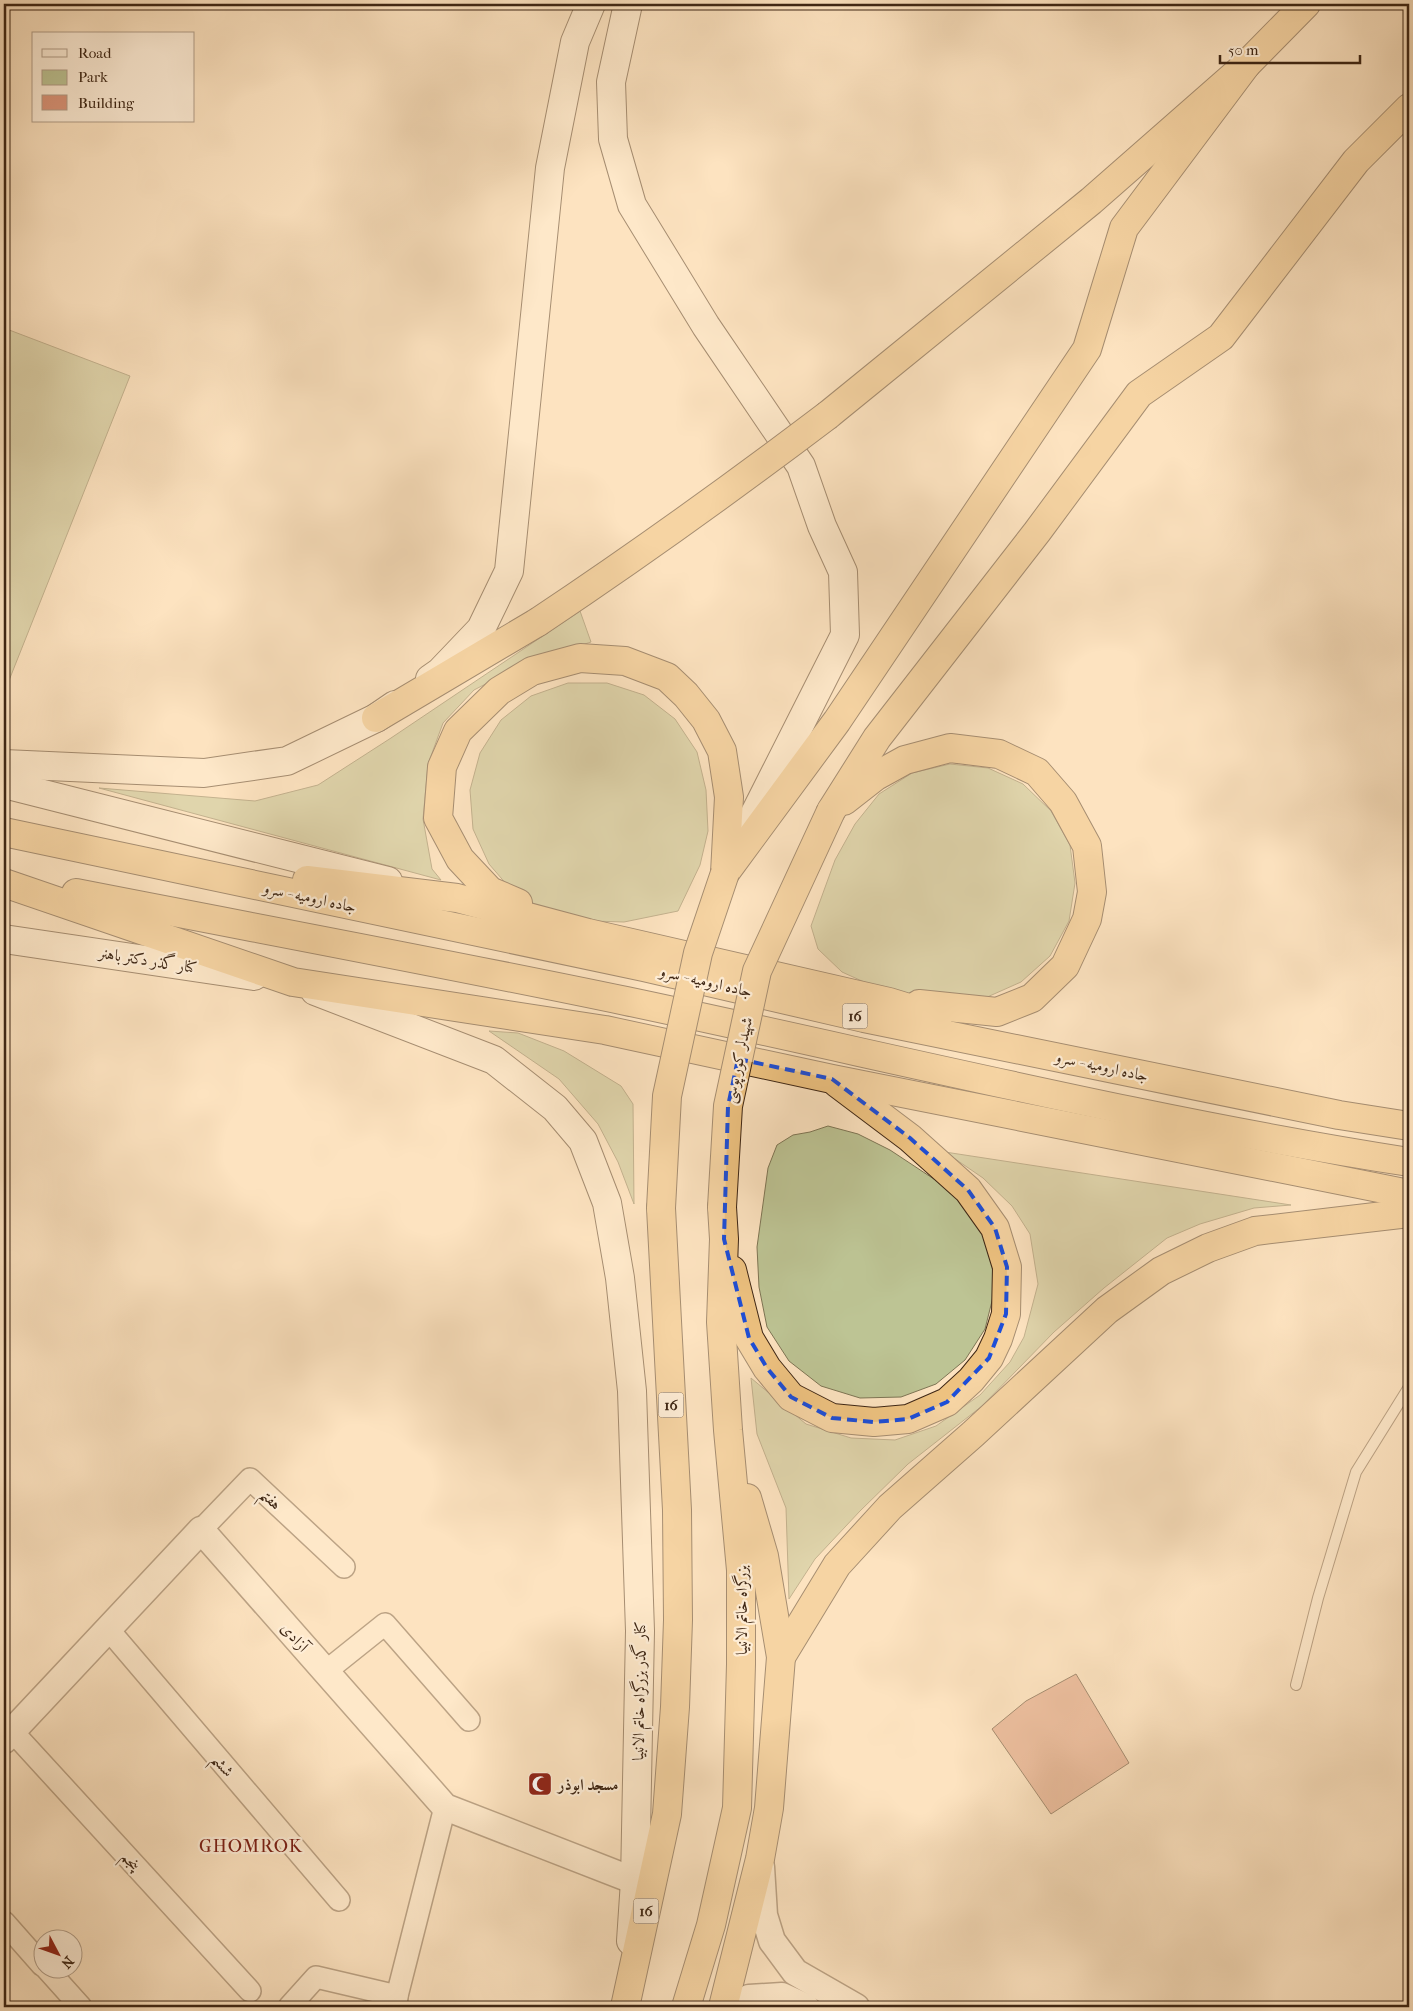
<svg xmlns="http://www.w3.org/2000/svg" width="1413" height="2011" viewBox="0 0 1413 2011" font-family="'IM FELL French Canon',Amiri,serif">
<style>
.green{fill:#bdc494;stroke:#7e7554}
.building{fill:#db957a;stroke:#3e2614}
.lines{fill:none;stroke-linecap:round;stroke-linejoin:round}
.service-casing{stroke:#6e553f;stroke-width:12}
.minor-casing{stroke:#6e553f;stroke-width:24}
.tertiary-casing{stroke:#6e553f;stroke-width:29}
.secondary-casing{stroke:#3e2614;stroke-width:30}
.trunk-casing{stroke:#3e2614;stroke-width:30}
.service{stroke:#feedd6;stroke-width:10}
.minor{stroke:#feedd6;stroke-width:21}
.tertiary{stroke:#feedd6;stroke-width:26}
.secondary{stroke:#feedd6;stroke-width:28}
.trunk{stroke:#eec280;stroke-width:28}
.trunk-bridge-casing{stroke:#3e2614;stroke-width:30;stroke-linecap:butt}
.trunk-bridge{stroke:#eec280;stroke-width:28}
.marked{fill:none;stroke:#1d4ed8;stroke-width:4;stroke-dasharray:10 6;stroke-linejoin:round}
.labels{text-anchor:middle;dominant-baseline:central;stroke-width:4.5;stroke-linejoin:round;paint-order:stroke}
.shield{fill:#feedd6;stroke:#78624e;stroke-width:1}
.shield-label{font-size:15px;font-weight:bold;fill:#3e2614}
.street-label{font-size:16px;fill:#3e2614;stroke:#feedd6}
.poi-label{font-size:16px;font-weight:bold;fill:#3e2614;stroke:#feedd6;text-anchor:start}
.neighbourhood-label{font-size:18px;letter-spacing:1px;fill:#7a1f14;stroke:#feedd6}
</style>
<rect width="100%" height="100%" fill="#fde3c0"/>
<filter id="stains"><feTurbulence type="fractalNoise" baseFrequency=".004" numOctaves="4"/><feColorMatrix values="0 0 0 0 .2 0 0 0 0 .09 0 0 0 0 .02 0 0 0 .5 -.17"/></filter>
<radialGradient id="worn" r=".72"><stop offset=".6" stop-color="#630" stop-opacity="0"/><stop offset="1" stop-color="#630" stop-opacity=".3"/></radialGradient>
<g class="green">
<polygon points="4,328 130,376 4,693"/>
<polygon points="580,611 591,642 528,662 474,690 443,723 428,764 423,819 432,869 441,880 99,788 255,801 318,785 391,738"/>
<polygon points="568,683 607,683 644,695 675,719 697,752 706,790 708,831 700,865 678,911 624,922 592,921 548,912 514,893 489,864 473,829 470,790 480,753 501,720 531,696"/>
<polygon points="950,764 988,768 1023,784 1051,811 1070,845 1075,883 1069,921 1050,956 1021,982 985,998 905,995 873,986 842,972 818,949 811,926 835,860 855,824 879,794 912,773"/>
<polygon points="489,1031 518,1033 564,1051 621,1086 633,1104 634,1204 618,1162 598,1124 559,1079"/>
<polygon points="828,1126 858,1134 890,1150 955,1193 979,1221 992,1256 994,1293 985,1329 965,1360 936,1384 901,1397 860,1398 821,1386 789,1361 767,1327 759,1287 757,1247 768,1168 777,1145 793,1135 810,1132"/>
<polygon points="945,1152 1291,1205 1254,1208 1200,1224 1167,1238 1104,1288 1054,1332 982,1406 908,1464 860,1511 815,1559 789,1599 786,1508 757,1434 751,1378 806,1424 851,1438 895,1440 936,1426 980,1395 1010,1362 1024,1337 1038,1284 1030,1234 1012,1206 983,1178"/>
</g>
<polygon class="building" points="1076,1674 1129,1763 1051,1814 992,1729 1026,1701"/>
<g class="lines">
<defs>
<polyline id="service" points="1296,1685 1318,1598 1356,1472 1409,1387"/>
<g id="minor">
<polyline points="201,1530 250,1479 344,1567"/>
<polyline points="108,1629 339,1900"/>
<polyline points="325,1672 385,1624 469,1720"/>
<polyline points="12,1731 250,1991"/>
<polyline points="4,1922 42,1965"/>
<polyline points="46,1968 81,2007"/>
<polyline points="289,2007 316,1977 397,1996"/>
<polyline points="396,2007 397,1996 445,1807"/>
</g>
<g id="tertiary">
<polyline points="4,1740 201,1530 445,1807 635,1881"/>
<polyline points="761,1867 764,1915 772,1941 795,1972 856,2007"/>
<polyline points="740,2007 749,1998 782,1996 806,2007"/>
</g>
<g id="secondary">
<polyline points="628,4 611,82 613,139 632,205 706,326 801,466 822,526 843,572 845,635 745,833"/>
<polyline points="430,679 440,672 481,629 509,571 550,168 575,42 591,4"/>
<polyline points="4,764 204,773 287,761 376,718 395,705"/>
<polyline points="4,784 388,881"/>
<polyline points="4,939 254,976"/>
<polyline points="315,991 494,1060 555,1108 583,1141 607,1203 620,1278 632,1391 640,1631 635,1881 631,1941"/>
</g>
<g id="trunk">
<polyline points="828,415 1091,201 1246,65 1306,4"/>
<polyline points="376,718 538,622"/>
<polyline points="844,801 876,776 905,760 950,748 999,754 1037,772 1063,802 1087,846 1092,892 1087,919 1065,966 1032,998 997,1012 919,1004"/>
<polyline points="831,811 877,738 1037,532 1139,394 1221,337 1356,161 1409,108"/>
<polyline points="4,832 644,967 864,1018 1339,1115 1409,1126"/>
<polyline points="725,873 837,721 1087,349 1124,228 1246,65"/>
<polyline points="307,880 457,898 588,933 889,1002 938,1017"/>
<polyline points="4,883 293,982 605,1030 832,1079 1409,1194"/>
<path d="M 76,893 C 260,929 444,963 626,1001 C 887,1056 1146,1121 1409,1162"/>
<polyline points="518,903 490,891 460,859 438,818 442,767 458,731 499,691 532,671 580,658 625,661 667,677 686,695 706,720 722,751 729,797 725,873"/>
<polyline points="732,1270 749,1338 767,1368 791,1397 832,1418 874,1422 908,1419 947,1402 971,1380 989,1358 998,1339 1006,1314 1007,1267 995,1228 968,1190 910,1138 837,1083"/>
<polyline points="781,1657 837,1565 890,1507 973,1434 1107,1310 1161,1271 1208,1248 1255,1231 1409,1213"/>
<polyline points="625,2007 667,1814 675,1707 678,1620 677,1510 661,1208"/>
<polyline points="686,2007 711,1925 737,1808 741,1664 741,1570 728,1430 721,1322 724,1239 722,1207"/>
<polyline points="723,2007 760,1859 769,1808 781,1657 764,1556 747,1498"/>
</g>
</defs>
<use href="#service" class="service-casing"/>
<use href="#minor" class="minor-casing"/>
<use href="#tertiary" class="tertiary-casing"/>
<use href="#secondary" class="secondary-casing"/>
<use href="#trunk" class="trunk-casing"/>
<use href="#service" class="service"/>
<use href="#minor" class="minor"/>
<use href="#tertiary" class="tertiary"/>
<use href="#secondary" class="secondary"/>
<use href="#trunk" class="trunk"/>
<defs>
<g id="trunk-bridge">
<path d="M 538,622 C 637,556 733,487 828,415"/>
<polyline points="722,1207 728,1106 757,971 831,811"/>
<polyline points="661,1208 667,1096 698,953 725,873"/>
</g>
</defs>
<use href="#trunk-bridge" class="trunk-bridge-casing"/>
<use href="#trunk-bridge" class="trunk-bridge"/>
</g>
<path d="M0 0H1413V2011H0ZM 738,1059 L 832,1079 L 910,1138 L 968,1190 L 995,1228 L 1007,1267 L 1006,1314 L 989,1358 L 947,1402 L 908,1419 L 874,1422 L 832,1418 L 791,1397 L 767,1368 L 749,1338 L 724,1239 L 728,1106 Z" fill="#fde3c0" fill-opacity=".55" fill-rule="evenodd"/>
<path class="marked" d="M 738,1059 L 832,1079 L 910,1138 L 968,1190 L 995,1228 L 1007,1267 L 1006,1314 L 989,1358 L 947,1402 L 908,1419 L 874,1422 L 832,1418 L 791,1397 L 767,1368 L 749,1338 L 724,1239 L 728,1106 Z"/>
<defs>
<symbol id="mosque-square" viewBox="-11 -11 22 22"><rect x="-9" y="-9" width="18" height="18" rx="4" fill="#8f2418" stroke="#feedd6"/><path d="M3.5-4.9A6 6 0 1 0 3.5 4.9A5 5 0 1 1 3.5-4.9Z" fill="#fff"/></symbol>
</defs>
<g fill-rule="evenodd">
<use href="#mosque-square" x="526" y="1770" width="28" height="28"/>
</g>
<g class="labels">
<g class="shield">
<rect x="842.5" y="1003.5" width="25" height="25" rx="4"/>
<rect x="658.5" y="1392.5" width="25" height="25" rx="4"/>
<rect x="633.5" y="1898.5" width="25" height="25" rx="4"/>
</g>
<g class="shield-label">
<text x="855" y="1016">16</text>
<text x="671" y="1405">16</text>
<text x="646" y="1911">16</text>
</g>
<g class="street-label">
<text transform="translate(310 897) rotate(12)">جاده ارومیه - سرو</text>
<text transform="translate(148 960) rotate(9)">کنار گذر دکتر باهنر</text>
<text transform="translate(706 981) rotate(13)">جاده ارومیه - سرو</text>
<text transform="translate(738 1060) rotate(-78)">شهیدلر کور پوسی</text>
<text transform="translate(1102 1066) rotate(12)">جاده ارومیه - سرو</text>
<text transform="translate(271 1499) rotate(43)">هفتم</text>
<text transform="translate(741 1610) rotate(-90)">بزرگراه خاتم الانبیا</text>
<text transform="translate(295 1637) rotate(49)">آزادی</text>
<text transform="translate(639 1691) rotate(-89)">کنار گذر بزرگراه خاتم الانبیا</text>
<text transform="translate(223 1765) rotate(49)">ششم</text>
<text transform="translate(131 1861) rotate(48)">پنجم</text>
</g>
<g class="poi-label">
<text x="558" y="1784">مسجد ابوذر</text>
</g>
<g class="neighbourhood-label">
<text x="251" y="1846">GHOMROK</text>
</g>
</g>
<rect width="1413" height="2011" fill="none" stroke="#fde3c0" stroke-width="20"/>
<rect x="5" y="5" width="1403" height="2001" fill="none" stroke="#3e2614" stroke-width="2.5"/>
<rect x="10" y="10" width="1393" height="1991" fill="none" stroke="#3e2614"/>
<rect x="32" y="32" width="162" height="90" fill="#feedd6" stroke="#b19d88"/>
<rect x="42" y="49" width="25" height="8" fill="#feedd6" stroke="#b19d88"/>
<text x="78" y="58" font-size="15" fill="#3e2614">Road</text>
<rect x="42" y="70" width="25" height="15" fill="#bdc494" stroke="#b19d88"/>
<text x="78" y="82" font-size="15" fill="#3e2614">Park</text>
<rect x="42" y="95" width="25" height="15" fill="#db957a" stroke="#b19d88"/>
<text x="78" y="108" font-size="15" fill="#3e2614">Building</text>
<g transform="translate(58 1954) rotate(131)"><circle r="24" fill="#feedd6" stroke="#b19d88"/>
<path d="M0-4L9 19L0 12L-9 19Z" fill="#8f2418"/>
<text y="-8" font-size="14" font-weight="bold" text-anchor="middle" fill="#3e2614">N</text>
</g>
<path d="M1220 55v8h140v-8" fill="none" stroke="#3e2614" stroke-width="2.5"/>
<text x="1228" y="55" font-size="15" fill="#3e2614" stroke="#feedd6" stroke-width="4" paint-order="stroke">50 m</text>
<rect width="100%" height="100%" filter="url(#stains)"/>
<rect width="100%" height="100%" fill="url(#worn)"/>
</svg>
